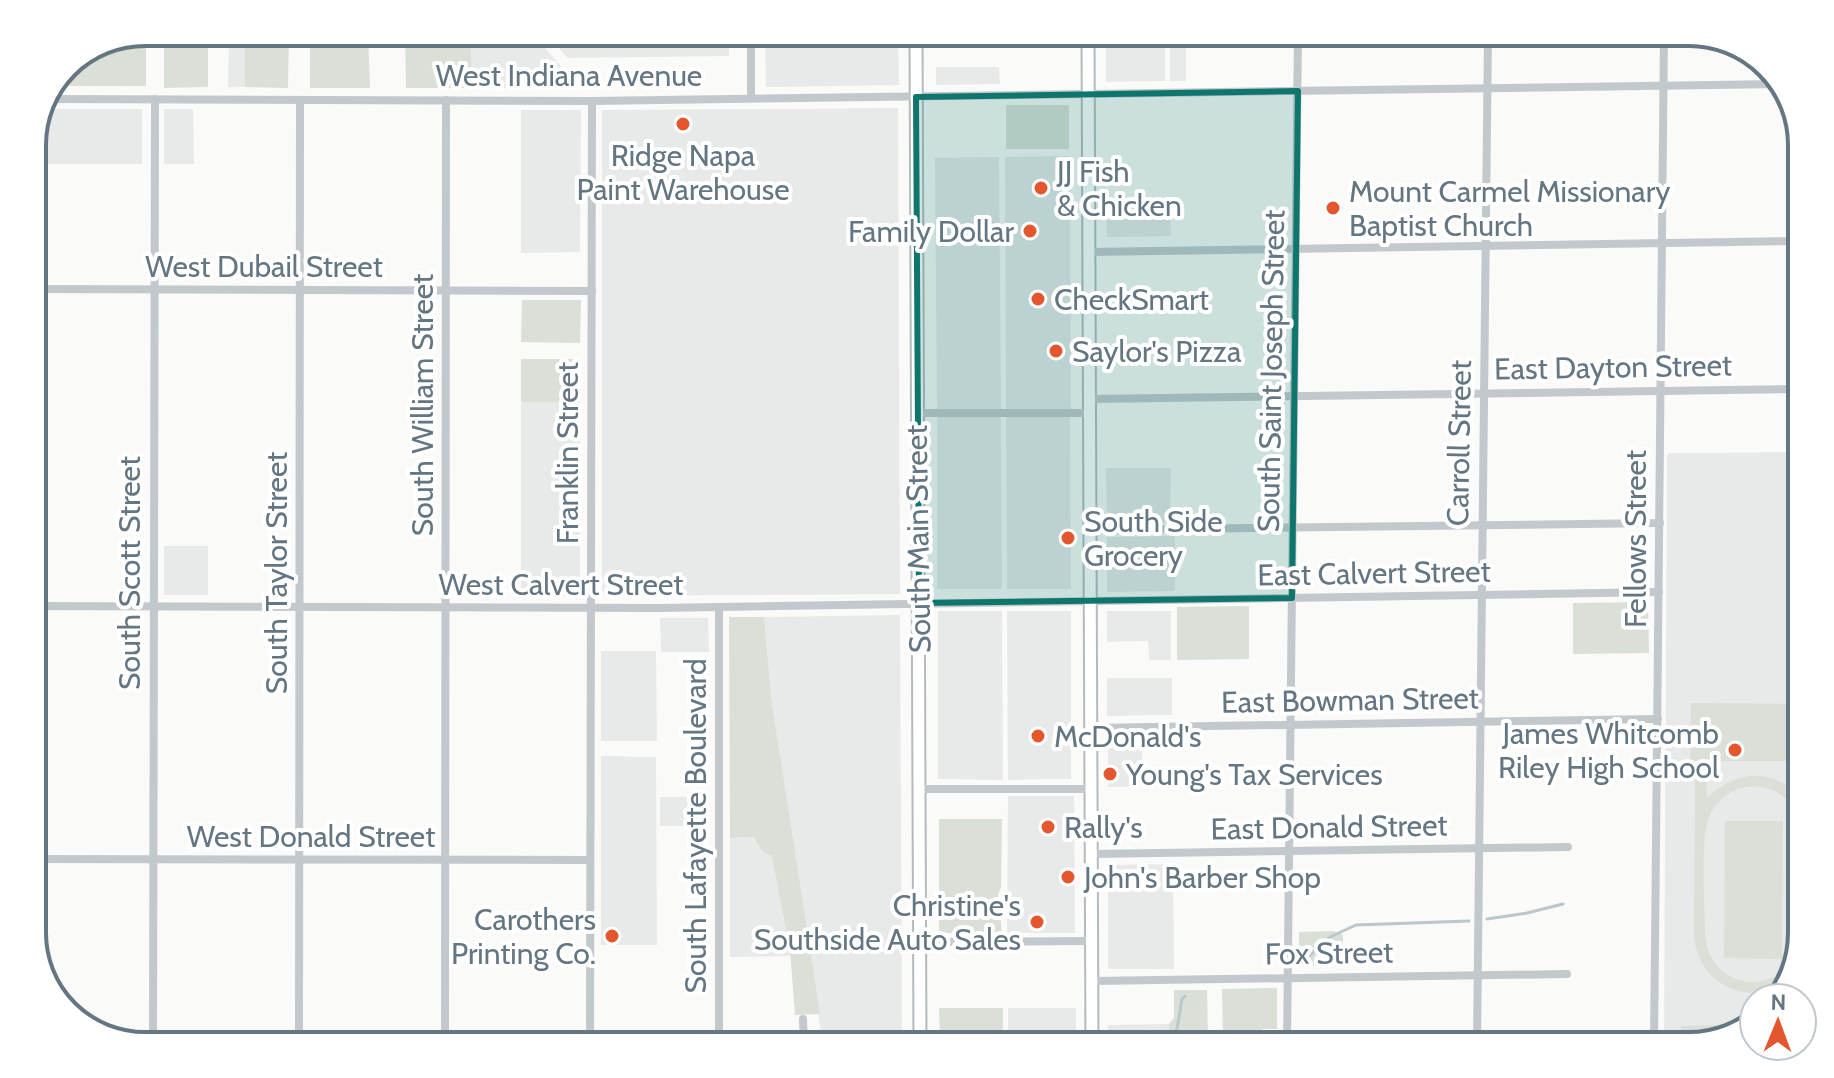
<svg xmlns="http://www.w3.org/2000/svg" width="1834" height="1078" viewBox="0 0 1834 1078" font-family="Cabin,sans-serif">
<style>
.built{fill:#e8e9e9}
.green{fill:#dadfd7}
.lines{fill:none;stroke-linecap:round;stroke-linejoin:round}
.stream{stroke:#bbc7cb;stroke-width:3}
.major-casing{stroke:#b5babe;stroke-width:15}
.minor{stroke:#c3c8cc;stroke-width:8}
.major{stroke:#fff;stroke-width:11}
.marked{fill:#0f766e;fill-opacity:0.2;stroke:#0f766e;stroke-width:6;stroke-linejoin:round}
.poi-dot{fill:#e4572e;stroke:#fff;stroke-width:3}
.labels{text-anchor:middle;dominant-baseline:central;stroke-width:8;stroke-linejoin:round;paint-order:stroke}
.street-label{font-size:30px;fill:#657683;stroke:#fff}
.poi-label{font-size:30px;fill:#657683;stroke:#fff;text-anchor:start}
.rim{fill:none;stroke:#657683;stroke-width:4}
</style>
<rect width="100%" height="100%" fill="#fafaf8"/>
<g class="built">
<polygon points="229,32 245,32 245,87 228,87"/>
<polygon points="471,32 531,32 568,74 577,88 472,88"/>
<polygon points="544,32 729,32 729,56 568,58"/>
<polygon points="765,32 898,32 899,85 766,87"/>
<rect x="1170" y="32" width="16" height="49"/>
<polygon points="1165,41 1165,81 1106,82 1106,42"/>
<polygon points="936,67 999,67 1000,84 936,85"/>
<polygon points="898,108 900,594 602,596 602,110"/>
<polygon points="45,109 142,109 142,164 37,164 37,127"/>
<polygon points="164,109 193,109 194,164 164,164"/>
<polygon points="521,110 581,110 580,252 521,253"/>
<polygon points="1070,156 1071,409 1006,409 1005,157"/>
<polygon points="999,157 1001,409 937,409 935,158"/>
<polygon points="1170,214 1171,236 1107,237 1106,215"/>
<rect x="521" y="402" width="59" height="194"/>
<polygon points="937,417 1001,417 1002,589 937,589"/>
<polygon points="1006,417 1070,417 1071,589 1007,589"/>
<polygon points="1802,452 1802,934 1787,990 1779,998 1754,998 1754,1023 1745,1031 1690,1046 1664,1046 1667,456 1669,453"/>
<polygon points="1106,468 1171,468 1170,522 1107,523"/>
<polygon points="1175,536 1175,591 1107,592 1107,537"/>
<rect x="164" y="546" width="44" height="49"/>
<polygon points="938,611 1002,611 1003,780 938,779"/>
<polygon points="1007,611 1071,611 1071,779 1008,780"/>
<polygon points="1107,611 1171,611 1171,660 1149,660 1148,641 1107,642"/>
<polygon points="900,615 902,1046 823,1046 772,704 764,617"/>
<polygon points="660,618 708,618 709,652 661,652"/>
<polygon points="601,651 656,651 657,741 601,741"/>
<polygon points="1107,678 1172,678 1172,715 1107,716"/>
<polygon points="1108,737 1142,737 1142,770 1174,770 1174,786 1108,787"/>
<polygon points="601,756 656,757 657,945 601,945"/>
<polygon points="1008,796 1074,796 1075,933 1007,933"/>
<rect x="660" y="797" width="48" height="29"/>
<polygon points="779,836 795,956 730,957 730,838"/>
<polygon points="1173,864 1174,969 1108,969 1108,865"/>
<rect x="1008" y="1008" width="68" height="38"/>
<polygon points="1169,1024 1170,1046 1109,1046 1108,1025"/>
</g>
<g class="green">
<polygon points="146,32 146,86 55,86 65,65"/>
<polygon points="164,32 208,32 208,87 164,88"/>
<polygon points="245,32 289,32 288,88 245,87"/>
<polygon points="310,32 368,32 370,88 310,88"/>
<polygon points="405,32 471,32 472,88 406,88"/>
<rect x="1006" y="105" width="63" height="44"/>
<polygon points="522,300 581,300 580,343 521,342"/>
<rect x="521" y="359" width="59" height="43"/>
<polygon points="1648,602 1649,653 1573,654 1573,603"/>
<polygon points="1249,606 1249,659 1177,660 1177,607"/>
<polygon points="729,617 764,617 772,704 820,1014 795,1015 790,950 772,856 762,851 754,837 730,838"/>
<polygon points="1691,703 1802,704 1802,761 1690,761"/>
<path d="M 1695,775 L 1706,775 L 1707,798 C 1735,770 1776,767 1802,800 L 1802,934 L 1800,942 C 1802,916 1806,841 1799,820 C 1792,796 1766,781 1742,788 C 1726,792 1713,804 1708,820 C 1700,846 1705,906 1705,936 C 1709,987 1774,1000 1797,953 L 1789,981 C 1749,1009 1697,984 1694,935 Z"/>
<polygon points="939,819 1002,819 1001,887 998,895 1002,933 939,933"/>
<polygon points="1725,821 1783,821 1782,959 1724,958"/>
<polygon points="1334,931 1343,935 1343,966 1299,966 1299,932"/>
<polygon points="1277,988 1277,1029 1262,1029 1262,1038 1223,1039 1222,989"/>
<polygon points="1174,990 1207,990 1208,1038 1169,1039 1169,1024 1174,1018"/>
<polygon points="939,1008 1003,1008 1003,1043 940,1044"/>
<polygon points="1752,1024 1745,1031 1682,1046 1681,1026"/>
</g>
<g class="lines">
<g class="stream">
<polyline points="1487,919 1527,913 1563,904"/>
<polyline points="1306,959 1330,937 1356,925 1469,921"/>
<polyline points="1165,1046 1177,1029 1182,999 1185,996"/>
</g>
<defs>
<g id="major">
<polyline points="916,32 920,1046"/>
<polyline points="1088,32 1092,1046"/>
</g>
</defs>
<use href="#major" class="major-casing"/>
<g class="minor">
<polyline points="751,32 751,98"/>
<polyline points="50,99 592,101 1783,84"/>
<polyline points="1089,252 1802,241"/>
<polyline points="32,289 592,291"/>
<polyline points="1090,399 1802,389"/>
<polyline points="917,413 1089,413"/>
<polyline points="1090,530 1660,523"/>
<polyline points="32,606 658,608 1659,592"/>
<polyline points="1090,728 1658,719"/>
<polyline points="920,789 1091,789"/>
<polyline points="1091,854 1568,847"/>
<polyline points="32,859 590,860"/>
<polyline points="920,942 1092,941"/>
<polyline points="1092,981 1567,974"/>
<polyline points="803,1019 804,1046"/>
<polyline points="153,1046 155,99"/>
<polyline points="299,1046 300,100"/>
<polyline points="445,1046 446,100"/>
<polyline points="590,1046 592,101"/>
<polyline points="719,1046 719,607"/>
<polyline points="1287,1046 1298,32"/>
<polyline points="1477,1046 1488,32"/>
<polyline points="1654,1046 1664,32"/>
</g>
<use href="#major" class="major"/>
</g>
<path class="marked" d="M 1298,91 L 1292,598 L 919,603 L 916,97 Z"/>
<g class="poi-dot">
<circle cx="683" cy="124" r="8"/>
<circle cx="1041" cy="188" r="8"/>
<circle cx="1333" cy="208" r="8"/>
<circle cx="1030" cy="231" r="8"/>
<circle cx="1038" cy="299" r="8"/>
<circle cx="1056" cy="351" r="8"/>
<circle cx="1068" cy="538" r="8"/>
<circle cx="1038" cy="736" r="8"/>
<circle cx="1735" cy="750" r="8"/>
<circle cx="1110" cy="774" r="8"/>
<circle cx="1048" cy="827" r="8"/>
<circle cx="1068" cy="877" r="8"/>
<circle cx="1037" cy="922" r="8"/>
<circle cx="612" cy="936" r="8"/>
</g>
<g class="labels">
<g class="street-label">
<text x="569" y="75">West Indiana Avenue</text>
<text x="264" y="266">West Dubail Street</text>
<text transform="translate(1613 367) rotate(-1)">East Dayton Street</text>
<text transform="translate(1271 371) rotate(-89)">South Saint Joseph Street</text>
<text transform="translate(422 405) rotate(-90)">South William Street</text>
<text transform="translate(1459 443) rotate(-89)">Carroll Street</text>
<text transform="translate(567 453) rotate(-90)">Franklin Street</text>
<text transform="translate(918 539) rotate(-91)">South Main Street</text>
<text transform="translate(1635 539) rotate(-90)">Fellows Street</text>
<text transform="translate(129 573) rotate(-90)">South Scott Street</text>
<text transform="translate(276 573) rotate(-90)">South Taylor Street</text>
<text transform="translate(1374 573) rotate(-1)">East Calvert Street</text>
<text x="561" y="584">West Calvert Street</text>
<text transform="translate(1350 700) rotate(-1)">East Bowman Street</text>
<text transform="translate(695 826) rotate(-90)">South Lafayette Boulevard</text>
<text transform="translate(1329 827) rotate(-1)">East Donald Street</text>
<text x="311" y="836">West Donald Street</text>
<text transform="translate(1329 953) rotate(-1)">Fox Street</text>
</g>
<g class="poi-label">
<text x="683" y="155" text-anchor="middle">Ridge Napa<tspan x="683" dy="34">Paint Warehouse</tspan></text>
<text x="1057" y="171">JJ Fish<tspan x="1057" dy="34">&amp; Chicken</tspan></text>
<text x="1349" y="191">Mount Carmel Missionary<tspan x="1349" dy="34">Baptist Church</tspan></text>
<text x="1014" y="231" text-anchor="end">Family Dollar</text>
<text x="1054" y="299">CheckSmart</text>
<text x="1072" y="351">Saylor's Pizza</text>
<text x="1084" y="521">South Side<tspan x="1084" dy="34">Grocery</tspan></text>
<text x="1719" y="733" text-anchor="end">James Whitcomb<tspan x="1719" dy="34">Riley High School</tspan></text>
<text x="1054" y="736">McDonald's</text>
<text x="1126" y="774">Young's Tax Services</text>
<text x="1064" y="827">Rally's</text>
<text x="1084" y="877">John's Barber Shop</text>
<text x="1021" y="905" text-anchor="end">Christine's<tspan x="1021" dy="34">Southside Auto Sales</tspan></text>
<text x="596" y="919" text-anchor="end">Carothers<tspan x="596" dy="34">Printing Co.</tspan></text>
</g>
</g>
<path d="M0 0H1834V1078H0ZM145 46H1689A99 99 0 0 1 1788 145V933A99 99 0 0 1 1689 1032H145A99 99 0 0 1 46 933V145A99 99 0 0 1 145 46Z" fill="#fff" fill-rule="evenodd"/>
<path class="rim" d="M145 46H1689A99 99 0 0 1 1788 145V933A99 99 0 0 1 1689 1032H145A99 99 0 0 1 46 933V145A99 99 0 0 1 145 46Z"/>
<g transform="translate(1778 1022) rotate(1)"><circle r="38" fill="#ffffff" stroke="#c1c8cd" stroke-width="2"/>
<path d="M0-6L14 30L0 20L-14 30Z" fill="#e4572e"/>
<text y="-12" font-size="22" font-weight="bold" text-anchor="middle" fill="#657683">N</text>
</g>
</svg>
